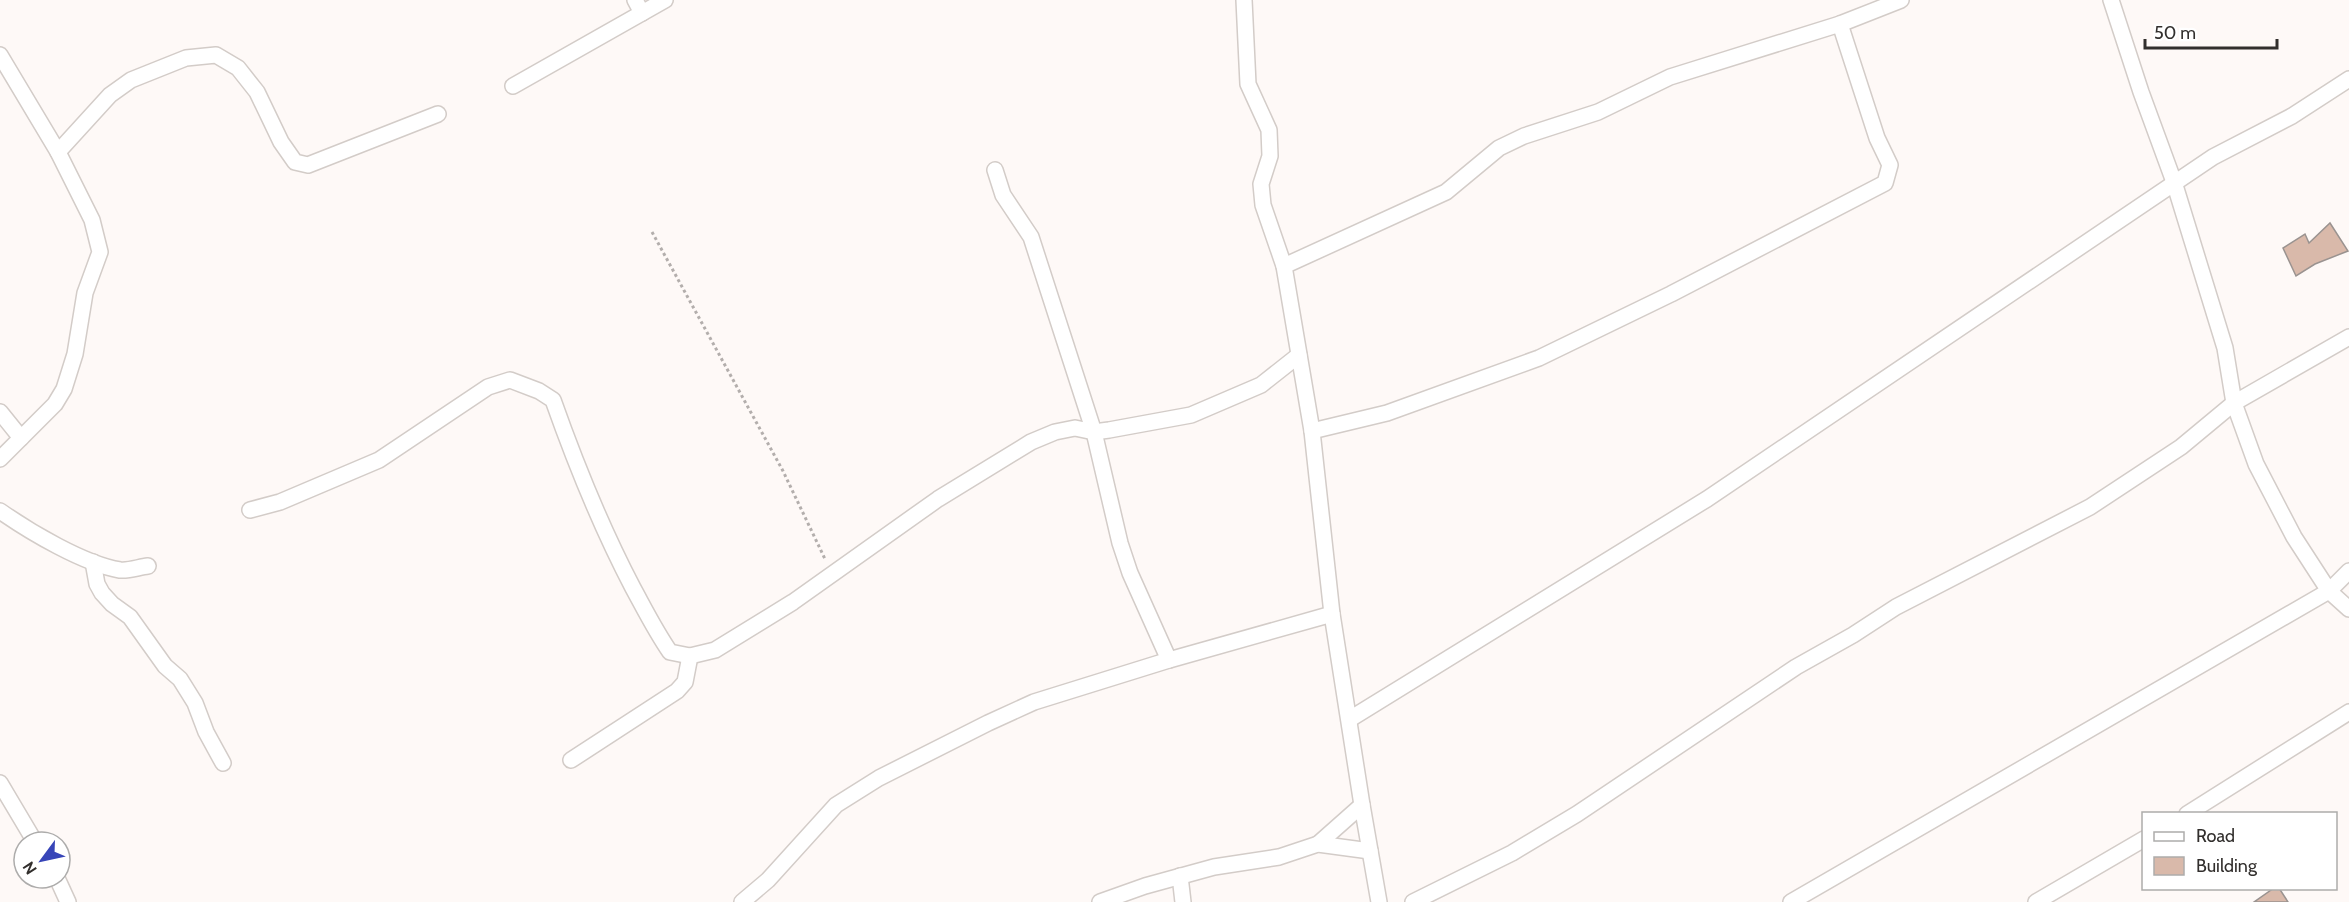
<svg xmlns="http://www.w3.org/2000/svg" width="2349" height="902" viewBox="0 0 2349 902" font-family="Cabin,sans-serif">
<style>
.building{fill:#d9b9aa;stroke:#9a9390;stroke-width:1.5}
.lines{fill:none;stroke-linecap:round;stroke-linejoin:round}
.street-casing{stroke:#d3ccc8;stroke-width:18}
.path{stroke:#b3aeac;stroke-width:3;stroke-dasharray:3 3;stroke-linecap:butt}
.street{stroke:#fff;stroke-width:15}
</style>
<rect width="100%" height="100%" fill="#fef9f7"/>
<g class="building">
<polygon points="2330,223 2348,251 2315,264 2296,276 2283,248 2305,234 2309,243"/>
<polygon points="2274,888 2279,888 2288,902 2254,902"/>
</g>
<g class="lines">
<defs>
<g id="street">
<polyline points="635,0 642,13"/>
<polyline points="1244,0 1248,84 1269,130 1270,156 1261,184 1263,205 1284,266 1312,431 1332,614 1362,805 1379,902"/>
<polyline points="2111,0 2141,92 2174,182 2225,348 2234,403 2256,464 2294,537 2329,591 2349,609"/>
<polyline points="0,55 58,152 92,220 100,252 85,293 75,354 64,389 55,404 0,459"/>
<polyline points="513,86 665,0"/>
<polyline points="58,152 110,95 131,80 186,58 216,55 238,68 257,92 281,142 295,162 308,165 438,114"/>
<polyline points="995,170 1003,195 1031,237 1094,432 1120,543 1130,573 1169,660"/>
<polyline points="1284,266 1446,192 1499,148 1524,136 1598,112 1670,77 1840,24 1901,0"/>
<polyline points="0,412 21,438"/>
<polyline points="1312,431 1387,413 1539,358 1671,294 1885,183 1890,165 1877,138 1840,24"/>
<path d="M 250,510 L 280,502 L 379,460 L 488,387 L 510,380 L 539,391 L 553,400 C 576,465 601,527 633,588 C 645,610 656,632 670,652 L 690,656 L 715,650 L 793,602 L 938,499 L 1031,442 L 1055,432 L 1075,428 L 1094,432 L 1109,430 L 1191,415 L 1261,385 L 1299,355"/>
<path d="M 0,511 C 30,532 84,564 120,570 C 129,571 139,567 148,566"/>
<polyline points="93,562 97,584 102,593 112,604 130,617 165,666 180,679 195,703 206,732 223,763"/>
<polyline points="1350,719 1707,499 2213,157 2292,116 2349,79"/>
<polyline points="571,760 677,691 685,682 690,656"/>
<polyline points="0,783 35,842"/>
<polyline points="2187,814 2349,712"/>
<polyline points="1318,844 1362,805"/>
<polyline points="1180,876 1183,902"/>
<polyline points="57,878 68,902"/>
<polyline points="742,902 768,880 836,805 879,778 988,723 1034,702 1169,660 1332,614"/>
<polyline points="1100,902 1145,886 1214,867 1279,857 1318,844 1370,851"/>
<polyline points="1413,902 1512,853 1577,814 1796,667 1853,635 1896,607 2090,507 2181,447 2234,403 2349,337"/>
<polyline points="1791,902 2329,591 2349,571"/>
<polyline points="2036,902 2144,839"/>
</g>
</defs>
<use href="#street" class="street-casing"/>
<polyline class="path" points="652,232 783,471 825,559"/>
<use href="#street" class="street"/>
</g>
<rect x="2142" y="812" width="195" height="78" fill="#ffffff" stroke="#adacab" stroke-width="1.5"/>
<rect x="2154" y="832" width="30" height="9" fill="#ffffff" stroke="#adacab" stroke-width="1.5"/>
<text x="2196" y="842" font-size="18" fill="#322f2d">Road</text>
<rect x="2154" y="857" width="30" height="18" fill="#d9b9aa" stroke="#adacab" stroke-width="1.5"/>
<text x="2196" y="872" font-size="18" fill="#322f2d">Building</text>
<g transform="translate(42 860) rotate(237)"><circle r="28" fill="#ffffff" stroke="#adacab" stroke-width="1.5"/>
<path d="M0-4.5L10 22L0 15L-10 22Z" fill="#3745b8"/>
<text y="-9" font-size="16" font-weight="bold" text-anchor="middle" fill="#322f2d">N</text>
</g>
<path d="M2145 39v9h132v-9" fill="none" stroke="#322f2d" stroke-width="3"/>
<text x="2154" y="39" font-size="18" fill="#322f2d" stroke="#ffffff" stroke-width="4.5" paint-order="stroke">50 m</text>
</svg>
